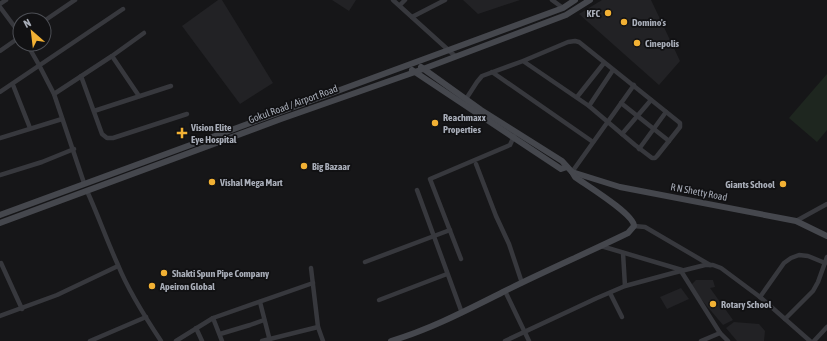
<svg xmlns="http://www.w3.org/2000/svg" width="827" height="341" viewBox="0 0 827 341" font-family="'Asap Condensed',sans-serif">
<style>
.built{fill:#222225}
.green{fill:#1e261f}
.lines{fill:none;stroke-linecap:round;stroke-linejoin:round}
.street{stroke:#37383d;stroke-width:4.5}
.secondary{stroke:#45474d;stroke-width:6}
.poi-dot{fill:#f2b134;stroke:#111113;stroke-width:1.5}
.labels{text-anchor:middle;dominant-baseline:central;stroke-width:3.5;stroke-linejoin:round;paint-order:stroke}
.poi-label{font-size:10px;font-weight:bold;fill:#a8adb8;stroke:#111113;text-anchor:start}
.street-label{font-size:10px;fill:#a8adb8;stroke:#111113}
</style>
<rect width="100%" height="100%" fill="#161618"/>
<g class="built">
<polygon points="218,0 222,0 273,83 240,104 182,26"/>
<polygon points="332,0 356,0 349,11"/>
<polygon points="463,0 520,0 478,14"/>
<polygon points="602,0 651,0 680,61 659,85 579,14"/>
<polygon points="696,280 713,280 715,287 710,288 733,320 723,325 690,286"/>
<polygon points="681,288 689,299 667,309 660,297"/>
<polygon points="734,322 759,324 765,331 764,341 737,341 726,328"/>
</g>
<polygon class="green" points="827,74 827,130 817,142 789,118"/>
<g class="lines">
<g class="street">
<polyline points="393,0 455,56"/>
<polyline points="552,0 563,8"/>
<polyline points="0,4 6,0"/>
<polyline points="400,5 405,0"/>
<polyline points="0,7 20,34"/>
<polyline points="412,17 445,0"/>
<polyline points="44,21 75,0"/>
<polyline points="27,44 39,65 54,94 84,183"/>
<polyline points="0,51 20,37"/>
<polyline points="112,56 139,96"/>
<polyline points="492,72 593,142"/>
<polyline points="81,76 102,134 107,138 113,138 187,114"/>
<polyline points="13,85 30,128"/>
<polyline points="0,92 123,9"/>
<polyline points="54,94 112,56 144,33"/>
<polyline points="577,97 604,63"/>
<polyline points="466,99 477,82 482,76 523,61 568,42 575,41 579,42 680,123 680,127 657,156 655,158 652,158 635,145 589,106 523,61"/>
<polyline points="621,103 669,141"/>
<polyline points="589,106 613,70"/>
<polyline points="94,111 171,86"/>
<polyline points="622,134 651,100"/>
<polyline points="0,138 62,119"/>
<polyline points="639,149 666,112"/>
<polyline points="476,164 496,216 509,244 522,283"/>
<polyline points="572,172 634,85"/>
<polyline points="0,175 42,162 74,149"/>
<polyline points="417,190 462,313"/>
<path d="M 87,191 C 98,215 107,241 118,265 C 129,292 145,317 161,341"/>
<polyline points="796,221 827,204"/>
<polyline points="634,226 645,227 710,265"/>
<polyline points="601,246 682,270"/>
<polyline points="623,253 625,286"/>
<polyline points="461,259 430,179 510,145 514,136"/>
<polyline points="365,262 450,230"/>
<polyline points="1,263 22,309"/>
<polyline points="311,268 318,327 323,341"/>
<polyline points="681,271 720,333"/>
<polyline points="505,291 529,341"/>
<polyline points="610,293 622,317"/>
<polyline points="760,297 784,263 791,258 799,255 808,256 825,263"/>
<polyline points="379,300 447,274"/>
<polyline points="260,302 270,341"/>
<polyline points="0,316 57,295 118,266"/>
<polyline points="213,318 222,341"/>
<polyline points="785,319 813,291 818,282 827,257"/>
<polyline points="196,328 202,341"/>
<polyline points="220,334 250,325 264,320"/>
<polyline points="90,341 146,317"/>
<polyline points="176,341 213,318 313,283"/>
<polyline points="262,341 318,327"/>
<polyline points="505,341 597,298 625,286 673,273 705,265 713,265 721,268 760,297 810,341"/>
<polyline points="701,341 720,333 728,341"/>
<polyline points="814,341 827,327"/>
</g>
<g class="secondary">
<polyline points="421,67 481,110 562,161 572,172 620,187 796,221 827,236"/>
<polyline points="412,70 561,169 567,167"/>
<polyline points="0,215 563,8 575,0"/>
<polyline points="0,223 281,119 415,72 566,15 590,0"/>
<path d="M 391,341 C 431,329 467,310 505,291 C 545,271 587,253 628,233 L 634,226 C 634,214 586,185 575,177 L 572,172"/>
</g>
</g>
<g class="poi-dot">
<circle cx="608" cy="13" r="4"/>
<circle cx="624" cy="22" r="4"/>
<circle cx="637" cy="43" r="4"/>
<circle cx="435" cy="123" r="4"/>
<path d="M180 127h4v4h4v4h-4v4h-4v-4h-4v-4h4z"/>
<circle cx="304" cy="166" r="4"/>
<circle cx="212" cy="182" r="4"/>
<circle cx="783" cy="184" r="4"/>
<circle cx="164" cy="273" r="4"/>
<circle cx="152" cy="286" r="4"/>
<circle cx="713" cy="304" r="4"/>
</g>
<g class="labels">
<g class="poi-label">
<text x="600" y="13" text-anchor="end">KFC</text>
<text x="632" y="22">Domino's</text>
<text x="645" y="43">Cinepolis</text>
<text x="443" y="117">Reachmaxx<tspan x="443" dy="12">Properties</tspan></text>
<text x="191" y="127">Vision Elite<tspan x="191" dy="12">Eye Hospital</tspan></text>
<text x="312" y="166">Big Bazaar</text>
<text x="220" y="182">Vishal Mega Mart</text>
<text x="775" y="184" text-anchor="end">Giants School</text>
<text x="172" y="273">Shakti Spun Pipe Company</text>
<text x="160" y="286">Apeiron Global</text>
<text x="721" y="304">Rotary School</text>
</g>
<g class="street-label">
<text transform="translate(293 104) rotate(-20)">Gokul Road / Airport Road</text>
<text transform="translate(699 192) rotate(11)">R N Shetty Road</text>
</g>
</g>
<g transform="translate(32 32) rotate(332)"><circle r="19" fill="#111113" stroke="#4d4f55"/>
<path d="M0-3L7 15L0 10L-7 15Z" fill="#f2b134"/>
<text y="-6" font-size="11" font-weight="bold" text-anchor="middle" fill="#a8adb8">N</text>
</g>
</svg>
